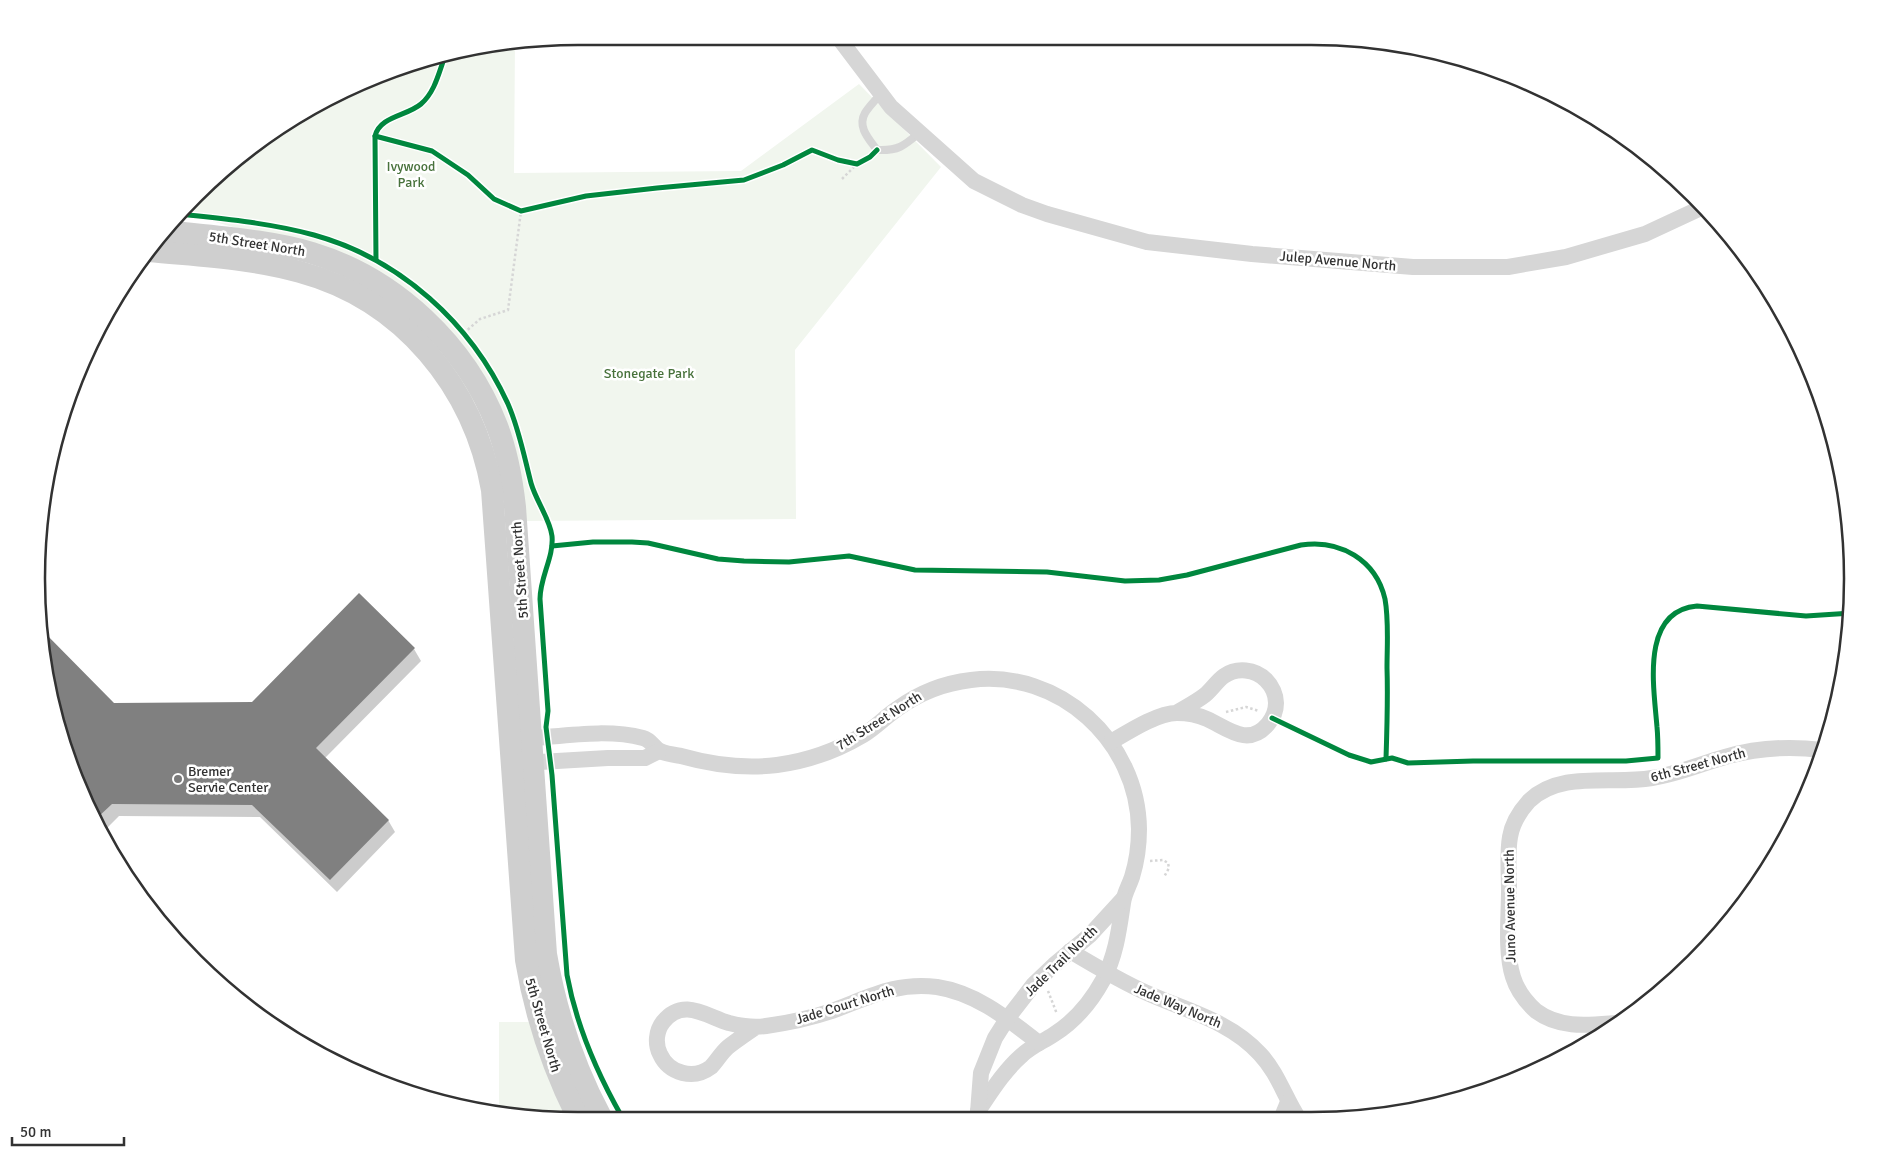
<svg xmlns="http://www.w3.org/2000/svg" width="1889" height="1157" viewBox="0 0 1889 1157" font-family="Signika,sans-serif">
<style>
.green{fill:#f1f6ee}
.shadow{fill:#0003}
.building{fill:#808080}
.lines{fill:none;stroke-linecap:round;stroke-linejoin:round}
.path{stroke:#d6d6d6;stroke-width:2.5;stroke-dasharray:2.5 2.5;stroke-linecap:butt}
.lane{stroke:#d6d6d6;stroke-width:8}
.street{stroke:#d6d6d6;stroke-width:16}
.secondary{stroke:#cfcfcf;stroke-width:22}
.cycleway-casing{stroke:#fff;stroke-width:8}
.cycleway{stroke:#00873e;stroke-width:5}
.poi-dot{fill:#7a7a7a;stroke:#fff;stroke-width:2}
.labels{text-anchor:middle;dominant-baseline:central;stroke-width:5;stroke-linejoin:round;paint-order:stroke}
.park-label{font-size:14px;fill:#48723c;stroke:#fff}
.street-label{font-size:14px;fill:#323232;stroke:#fff}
.poi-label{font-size:14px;fill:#323232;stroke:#fff;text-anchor:start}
.rim{fill:none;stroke:#323232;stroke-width:2.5}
</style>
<rect width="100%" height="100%" fill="#fff"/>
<g class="green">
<polygon points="507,41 515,41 514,173 741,171 859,84 941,167 795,350 796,519 524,521 512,446 353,261 194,216 179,214 195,195 249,148 338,92 404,65"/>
<polygon points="499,1022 531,1022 568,1116 508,1116 499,1114"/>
</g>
<polygon class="shadow" points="40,630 114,704 253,703 414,649 421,661 325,758 388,820 395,832 337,892 260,817 119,816 104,831 65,753 41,650"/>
<polygon class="building" points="359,593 415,648 316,748 389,820 330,880 252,805 112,804 97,818 65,753 41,650 40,628 114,703 252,702"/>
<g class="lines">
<g class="path">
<polyline points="842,179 857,164"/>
<polyline points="464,333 480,319 508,310 521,211"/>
<polyline points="1226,712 1246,707 1259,711"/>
<polyline points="1150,861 1163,860 1168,863 1169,868 1164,877"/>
<polyline points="1048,991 1057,1014"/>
</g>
<path class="lane" d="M 881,93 C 876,100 869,106 865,113 C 857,127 869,139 877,150 C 898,151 904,146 919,133"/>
<g class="street">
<polyline points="841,41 891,107 974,181 1022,205 1047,214 1147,242 1252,254 1413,267 1508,267 1566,257 1645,234 1703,207"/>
<path d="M 520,739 C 559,737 605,728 643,738 C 651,740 654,748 660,751 C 666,754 675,755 681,756 C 713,765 745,769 777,765 C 808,761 836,751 863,735 C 875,728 885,717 897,709 C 919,693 945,683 971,680 C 1059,669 1138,741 1139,829 C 1139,846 1137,861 1132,877 C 1129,886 1124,894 1123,903 C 1119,930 1116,955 1103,980 C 1091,1002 1074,1022 1053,1035 C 1042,1042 1030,1047 1021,1056 C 1004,1071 991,1092 978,1111"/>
<path d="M 1111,742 C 1128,732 1157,713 1177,713 C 1186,713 1198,715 1207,719 C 1227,728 1248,748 1268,724 C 1273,718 1276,711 1276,703 C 1276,695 1272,686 1266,680 C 1255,669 1237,667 1224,676 C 1217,681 1212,689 1205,695 C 1196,702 1186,707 1176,713"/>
<polyline points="523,763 608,758 645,758 659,751"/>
<path d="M 1070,951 C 1095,966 1120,981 1147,993 C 1187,1011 1230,1021 1260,1054 C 1278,1073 1285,1098 1299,1119"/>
<path d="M 1616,1023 C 1589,1025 1560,1029 1536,1011 C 1526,1002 1517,990 1513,977 C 1505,952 1509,917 1509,890 C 1509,873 1507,854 1510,837 C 1512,824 1520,811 1529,801 C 1561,770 1612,785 1652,778 C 1678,774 1700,764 1725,757 C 1756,748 1790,746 1822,750"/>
<path d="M 756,1027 C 746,1034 737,1040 728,1047 C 721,1053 717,1061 711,1067 C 694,1080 669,1074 660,1054 C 655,1044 656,1031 663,1022 C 683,997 706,1016 729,1023 C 741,1026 753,1028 766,1026 C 788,1023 811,1018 832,1011 C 870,997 895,982 937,987 C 977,993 1009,1020 1039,1043"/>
<polyline points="978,1112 981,1073 995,1038 1007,1019 1034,984 1054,965 1090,935 1123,899"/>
<polyline points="1281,1119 1288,1102"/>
</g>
<g class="secondary">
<path d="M 165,231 C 214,237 264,239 312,253 C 395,278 466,345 497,426 C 507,452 512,480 515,507 L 546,954 C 556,1012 573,1065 601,1117"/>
<path d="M 149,251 C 199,256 251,258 300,272 C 403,300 474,387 492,490 L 526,960 C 535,1015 552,1066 577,1116"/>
</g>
<defs>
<g id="cycleway">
<polyline points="375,136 432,151 468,175 494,199 521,211 586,196 657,188 744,180 783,165 812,150 838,160 857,164 870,157 877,150"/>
<path d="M 179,214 C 224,219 271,223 314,235 C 400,259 471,323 508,404 C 519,429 524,456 531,483 C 536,501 550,519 552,536 C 554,557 540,577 540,599 L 548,711 L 546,727 L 552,775 L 567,975 C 576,1024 597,1073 622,1117"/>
<path d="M 376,260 L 375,136 C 380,116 407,116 421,104 C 435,92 439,72 445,56"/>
<path d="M 552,546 L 593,542 L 632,542 L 648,543 L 718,559 L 744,561 L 789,562 L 849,556 L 915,570 L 1047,572 L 1125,581 L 1159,580 L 1187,575 L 1301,545 C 1340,539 1376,560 1385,599 C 1389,621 1387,645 1387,668 C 1388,698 1387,729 1386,759"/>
<path d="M 1272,718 L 1349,755 L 1371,762 L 1392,758 L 1408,763 L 1473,761 L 1626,761 L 1658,758 C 1658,748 1658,737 1657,727 C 1654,688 1640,611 1697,606 L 1806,616 L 1852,613"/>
</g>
</defs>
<use href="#cycleway" class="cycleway-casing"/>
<use href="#cycleway" class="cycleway"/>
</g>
<circle class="poi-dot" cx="178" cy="779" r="5"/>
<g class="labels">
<g class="park-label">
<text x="411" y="166">Ivywood<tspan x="411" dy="16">Park</tspan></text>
<text x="649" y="373">Stonegate Park</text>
</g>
<g class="street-label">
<text transform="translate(257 244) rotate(9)">5th Street North</text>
<text transform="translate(1338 261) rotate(5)">Julep Avenue North</text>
<text transform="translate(520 570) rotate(-94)">5th Street North</text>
<text transform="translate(879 721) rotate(-32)">7th Street North</text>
<text transform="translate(1698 765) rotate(-15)">6th Street North</text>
<text transform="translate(1510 906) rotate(-91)">Juno Avenue North</text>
<text transform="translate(1061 961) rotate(-44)">Jade Trail North</text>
<text transform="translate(845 1005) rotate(-17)">Jade Court North</text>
<text transform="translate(1178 1006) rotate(23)">Jade Way North</text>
<text transform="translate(543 1025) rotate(74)">5th Street North</text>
</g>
<g class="poi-label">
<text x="188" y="771">Bremer<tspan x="188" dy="16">Servie Center</tspan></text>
</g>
</g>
<path d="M0 0H1889V1157H0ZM578 45H1311A533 533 0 0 1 1844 578V579A533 533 0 0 1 1311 1112H578A533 533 0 0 1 45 579V578A533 533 0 0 1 578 45Z" fill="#fff" fill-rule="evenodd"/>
<path class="rim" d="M578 45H1311A533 533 0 0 1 1844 578V579A533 533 0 0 1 1311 1112H578A533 533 0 0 1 45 579V578A533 533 0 0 1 578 45Z"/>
<path d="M12 1137v8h112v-8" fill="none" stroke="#323232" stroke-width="2.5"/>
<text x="20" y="1137" font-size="15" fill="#323232" stroke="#ffffff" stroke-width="4" paint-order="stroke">50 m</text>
</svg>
